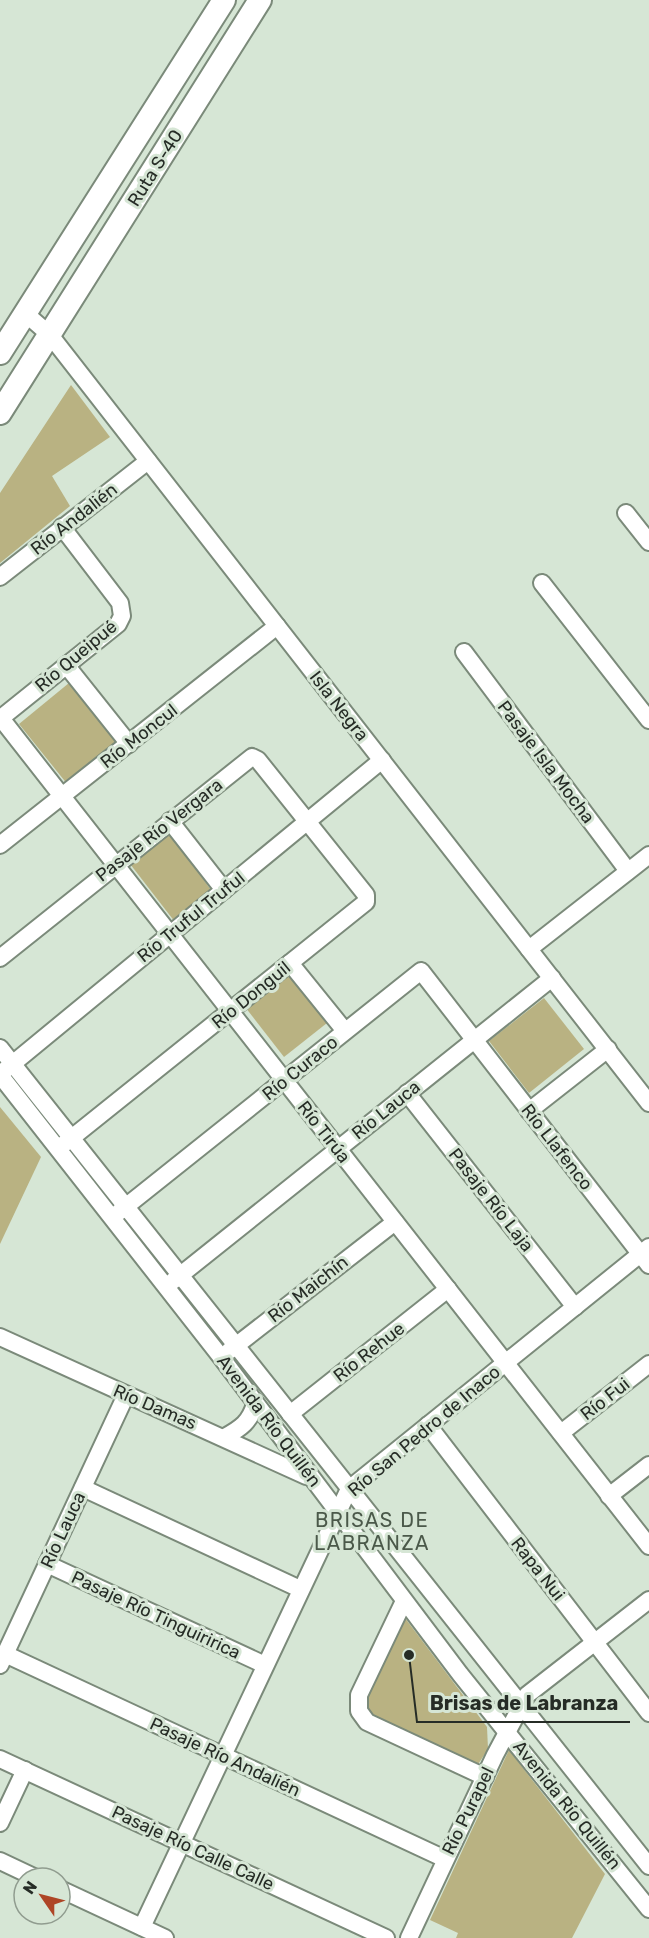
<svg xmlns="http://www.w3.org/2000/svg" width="649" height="1938" viewBox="0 0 649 1938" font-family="Rubik,sans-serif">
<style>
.green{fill:#b9b282}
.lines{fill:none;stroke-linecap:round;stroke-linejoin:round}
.minor-casing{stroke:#7b8a7a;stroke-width:20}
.major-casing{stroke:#7b8a7a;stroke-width:26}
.minor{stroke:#fff;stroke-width:16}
.major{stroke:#fff;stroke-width:22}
.labels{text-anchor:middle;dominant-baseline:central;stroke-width:6;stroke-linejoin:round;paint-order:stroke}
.street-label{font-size:18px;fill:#262c26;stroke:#d6e6d5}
.neighbourhood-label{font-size:20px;letter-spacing:1.5px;fill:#4b594a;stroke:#d6e6d5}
.leader{fill:none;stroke:#262c26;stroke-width:2}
.callout-dot{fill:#262c26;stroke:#d6e6d5;stroke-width:2}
.callout-label{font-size:20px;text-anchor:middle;font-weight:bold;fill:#262c26;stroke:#d6e6d5;stroke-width:6;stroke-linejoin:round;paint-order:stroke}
</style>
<rect width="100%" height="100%" fill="#d6e6d5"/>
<g class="green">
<polygon points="71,385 110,437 52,476 70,506 0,563 0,493"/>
<polygon points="69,683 118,745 68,785 19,724"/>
<polygon points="167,829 211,890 175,922 127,860"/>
<polygon points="285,970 327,1023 284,1057 242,1003"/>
<polygon points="544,998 584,1049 529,1093 489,1041"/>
<polygon points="0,1107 41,1157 0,1244"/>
<polygon points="405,1618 487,1727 488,1749 477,1766 374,1720 364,1702"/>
<polygon points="509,1750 605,1874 572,1938 456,1938 458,1933 430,1920"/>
</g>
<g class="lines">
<defs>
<g id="minor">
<polyline points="26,314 50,335 649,1103"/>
<polyline points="626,513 649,542"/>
<polyline points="0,577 148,461"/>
<polyline points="542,583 649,720"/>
<polyline points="464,652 628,871"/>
<polyline points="66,665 129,744"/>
<polyline points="0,717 649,1546"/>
<polyline points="1,718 118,624 122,616 120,603 62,527"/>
<polyline points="170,821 224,890"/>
<polyline points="0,845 277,626"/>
<polyline points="529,949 649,855"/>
<polyline points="0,958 252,757 258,760 366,895 366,902 64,1144"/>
<polyline points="290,963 345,1031"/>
<polyline points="0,1048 649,1866"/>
<polyline points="5,1070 382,760"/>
<polyline points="0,1075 221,1357 460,1674 649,1909"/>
<polyline points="407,1093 575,1307"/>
<polyline points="529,1111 608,1049"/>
<polyline points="119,1212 421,971 649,1265"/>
<polyline points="173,1281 552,978"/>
<polyline points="0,1337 306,1476"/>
<polyline points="229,1351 395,1222"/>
<polyline points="290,1414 448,1289"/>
<polyline points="428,1425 649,1713"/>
<polyline points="561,1433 649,1364"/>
<path d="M 225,1437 C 241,1428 250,1422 255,1404"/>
<polyline points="83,1488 300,1589"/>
<polyline points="609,1496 649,1465"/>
<polyline points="47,1564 265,1665"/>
<polyline points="404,1601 359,1695 359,1711 367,1722 485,1777"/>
<polyline points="5,1654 445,1859"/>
<polyline points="0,1665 126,1395"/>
<polyline points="0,1759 386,1938"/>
<polyline points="0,1823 25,1770"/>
<polyline points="0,1861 36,1878"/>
<polyline points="60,1889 165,1938"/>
<polyline points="142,1927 349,1489 649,1247"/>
<polyline points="409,1938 495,1755 527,1695 649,1600"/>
</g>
<g id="major">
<polyline points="0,353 224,0"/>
<polyline points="0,413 260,0"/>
</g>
</defs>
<use href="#minor" class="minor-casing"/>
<use href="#major" class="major-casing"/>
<use href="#minor" class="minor"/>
<use href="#major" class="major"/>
</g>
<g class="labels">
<g class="street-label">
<text transform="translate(155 168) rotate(-58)">Ruta S-40</text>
<text transform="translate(74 519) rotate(-38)">Río Andalién</text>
<text transform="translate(76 656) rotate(-40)">Río Queipué</text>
<text transform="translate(339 706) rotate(52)">Isla Negra</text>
<text transform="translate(139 736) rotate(-38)">Río Moncul</text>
<text transform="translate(546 762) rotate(53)">Pasaje Isla Mocha</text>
<text transform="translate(159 830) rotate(-38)">Pasaje Río Vergara</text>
<text transform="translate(191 917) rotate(-39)">Río Truful Truful</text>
<text transform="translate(251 995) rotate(-39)">Río Donguil</text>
<text transform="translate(300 1068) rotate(-39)">Río Curaco</text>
<text transform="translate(386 1110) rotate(-39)">Río Lauca</text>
<text transform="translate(324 1132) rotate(52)">Río Tirúa</text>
<text transform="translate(557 1147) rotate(52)">Río Llafenco</text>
<text transform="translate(491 1200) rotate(52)">Pasaje Río Laja</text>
<text transform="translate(308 1289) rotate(-38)">Río Maichín</text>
<text transform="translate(369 1352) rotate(-38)">Río Rehue</text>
<text transform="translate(605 1399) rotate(-38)">Río Fui</text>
<text transform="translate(155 1407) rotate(23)">Río Damas</text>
<text transform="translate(269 1421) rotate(53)">Avenida Río Quillén</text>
<text transform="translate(424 1431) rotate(-40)">Río San Pedro de Inaco</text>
<text transform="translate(63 1530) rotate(-65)">Río Lauca</text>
<text transform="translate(538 1569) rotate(52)">Rapa Nui</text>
<text transform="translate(156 1615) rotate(25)">Pasaje Río Tinguiririca</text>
<text transform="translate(225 1757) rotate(25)">Pasaje Río Andalién</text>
<text transform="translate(567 1805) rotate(51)">Avenida Río Quillén</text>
<text transform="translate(468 1811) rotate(-64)">Río Purapel</text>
<text transform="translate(193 1848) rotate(25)">Pasaje Río Calle Calle</text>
</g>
<g class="neighbourhood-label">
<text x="372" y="1520">BRISAS DE<tspan x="372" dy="23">LABRANZA</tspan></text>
</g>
</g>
<path class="leader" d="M409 1655L417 1722H630"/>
<circle class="callout-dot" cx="409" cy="1655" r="6"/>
<g class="callout-label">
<text x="524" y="1710">Brisas de Labranza</text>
</g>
<g transform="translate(42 1896) rotate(305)"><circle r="28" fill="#d6e6d5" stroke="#909c8f" stroke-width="1.5"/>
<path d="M0-4.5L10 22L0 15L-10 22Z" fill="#ae4526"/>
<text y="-9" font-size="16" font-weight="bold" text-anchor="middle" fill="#262c26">N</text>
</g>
</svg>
